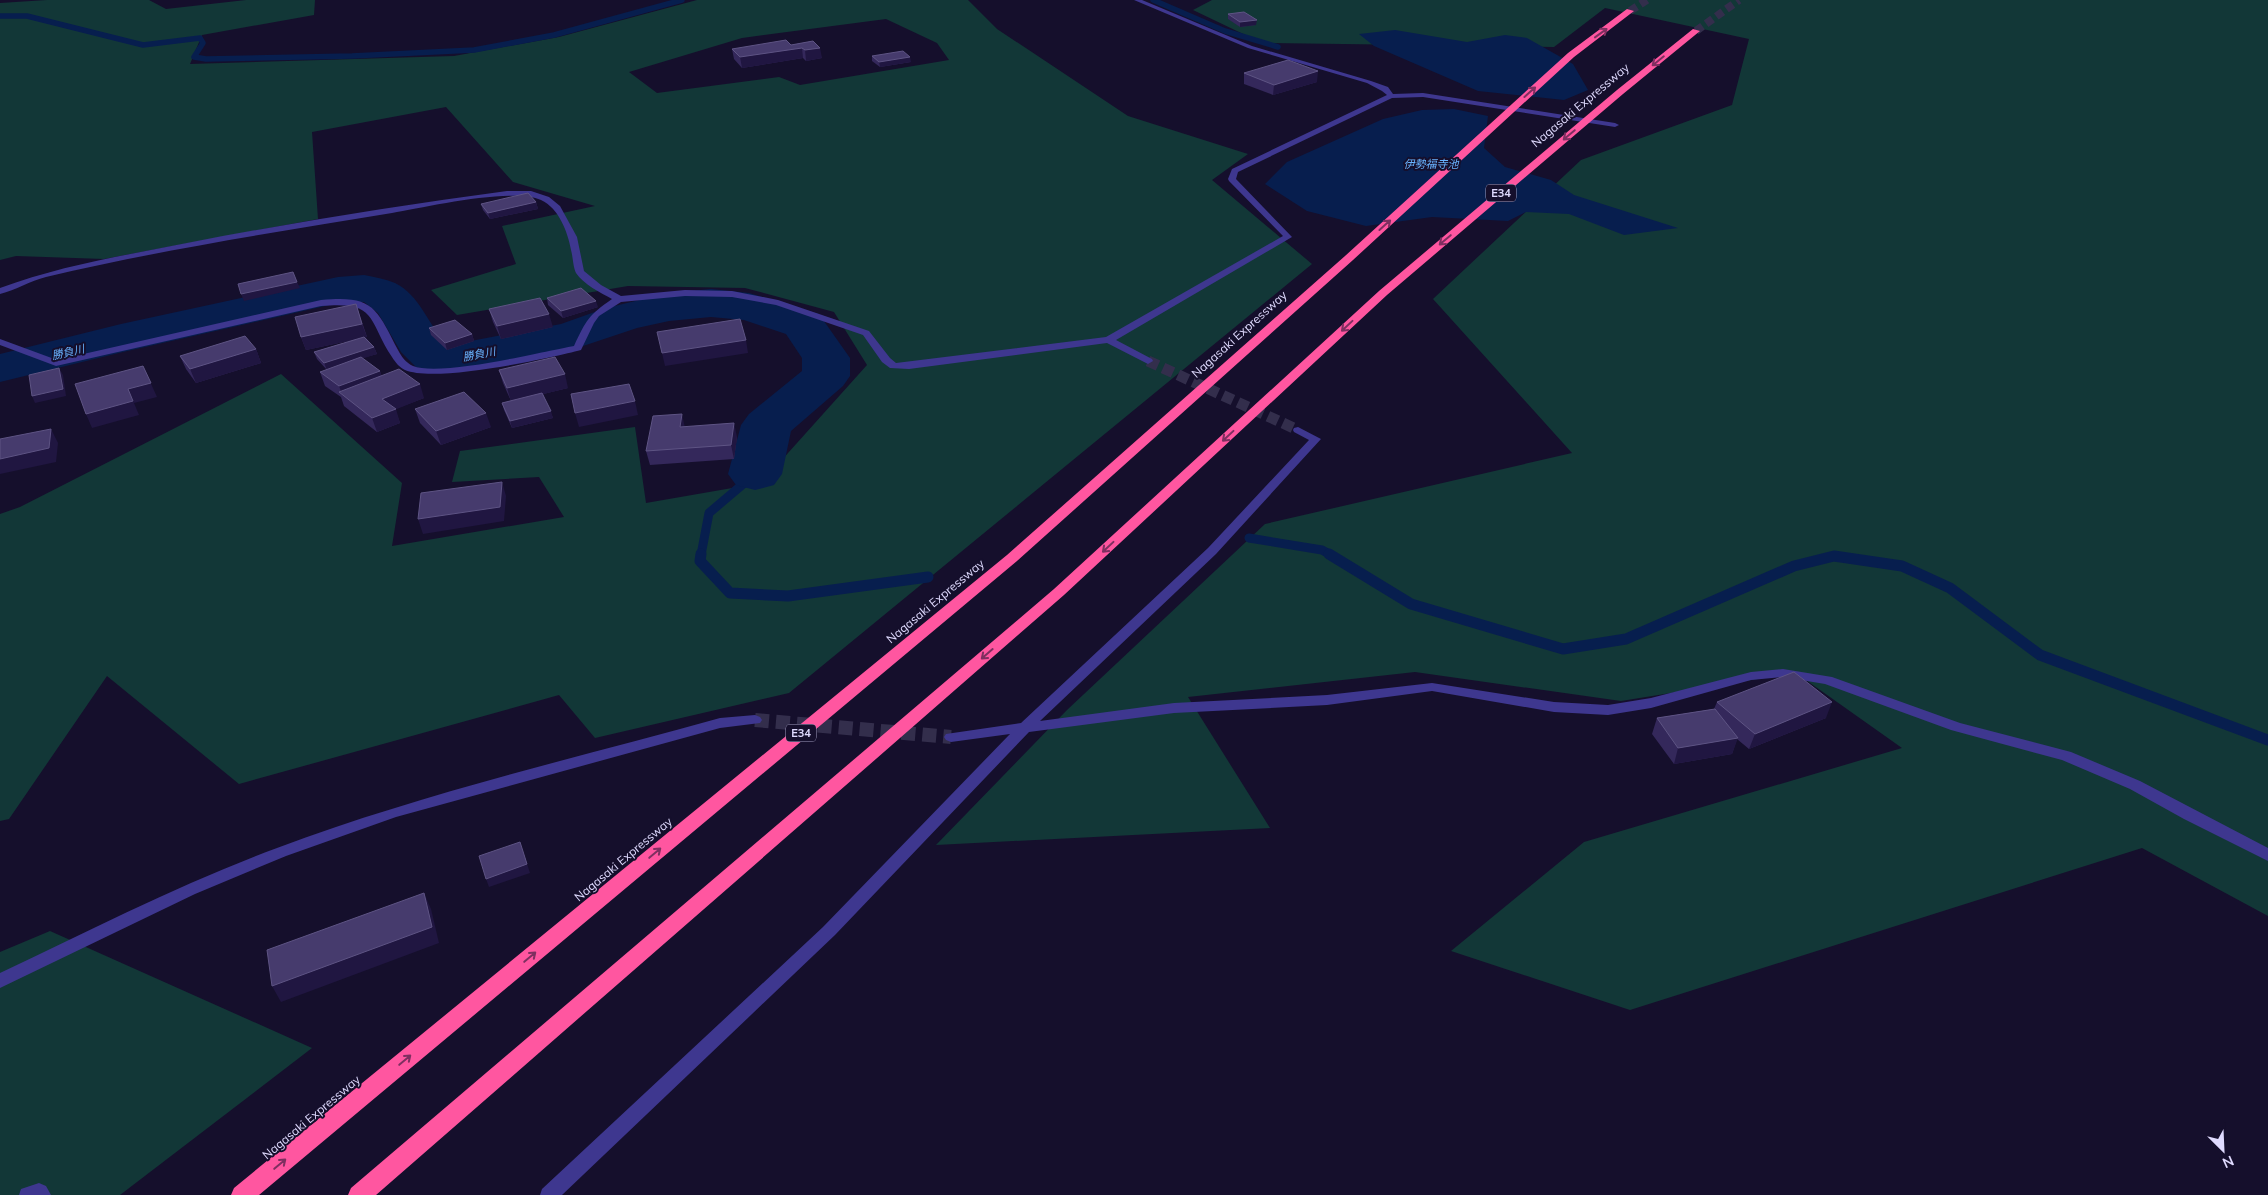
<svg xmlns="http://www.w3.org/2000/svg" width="2268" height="1195" viewBox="0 0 2268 1195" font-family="Mulish,'Noto Sans JP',sans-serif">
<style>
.green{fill:#123737;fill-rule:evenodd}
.water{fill:#071e4e}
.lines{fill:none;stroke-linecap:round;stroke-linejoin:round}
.stream-far2{stroke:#071e4e;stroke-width:5.5}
.stream-far1{stroke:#071e4e;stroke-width:9}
.stream{stroke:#071e4e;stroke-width:11}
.river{fill:#071e4e;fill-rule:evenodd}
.minor-tunnel-far1{stroke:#332e4c;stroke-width:11;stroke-dasharray:11 5.5;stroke-linecap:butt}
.minor-tunnel{stroke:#332e4c;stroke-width:14;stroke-dasharray:14 7;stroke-linecap:butt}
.motorway-tunnel{stroke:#332e4c;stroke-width:8;stroke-dasharray:8 4.5;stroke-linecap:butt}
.minor{fill:#3e378f;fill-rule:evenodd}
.motorway{fill:#ff56a0;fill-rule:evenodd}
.wall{fill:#34285b}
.shaded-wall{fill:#201641}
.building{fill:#463b6d;stroke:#5e5484}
.oneway{stroke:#7e2f60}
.labels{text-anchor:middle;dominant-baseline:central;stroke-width:4;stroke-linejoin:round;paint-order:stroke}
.far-water-label{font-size:11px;font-style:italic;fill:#69b3ff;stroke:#150f2c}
.shield{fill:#150f2c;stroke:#a39ec0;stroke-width:1}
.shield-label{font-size:11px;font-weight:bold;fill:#e0dbff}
.street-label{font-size:12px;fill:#e0dbff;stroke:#150f2c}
</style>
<rect width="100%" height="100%" fill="#150f2c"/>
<g class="green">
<path d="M 47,0 L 149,0 L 166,9 L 246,0 L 315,0 L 314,15 L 202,35 L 190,64 L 454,56 L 559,37 L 697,0 L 968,0 L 997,29 L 1128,116 L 1248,154 L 1212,180 L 1312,264 L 789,693 L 595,738 L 559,695 L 239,784 L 107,676 L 9,819 L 0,821 L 0,514 L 20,507 L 281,374 L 402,483 L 392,546 L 564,517 L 539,477 L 452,482 L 460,451 L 635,427 L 646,503 L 761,483 L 867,365 L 834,312 L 745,288 L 628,286 L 457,315 L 431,290 L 516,264 L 502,226 L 595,206 L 513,182 L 446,107 L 312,132 L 318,219 L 104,259 L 16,256 L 0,260 L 0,3 ZM 886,19 L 937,43 L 949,60 L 800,85 L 779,77 L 657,93 L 629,72 L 742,38 Z"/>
<polygon points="1212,0 2268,0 2268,916 2142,848 1630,1010 1451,951 1584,842 1902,748 1796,673 1621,701 1415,672 1188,697 1270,828 936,845 1067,710 1265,524 1572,453 1433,299 1581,160 1732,105 1749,39 1605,8 1554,47 1262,43 1193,10"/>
<polygon points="50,931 312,1048 120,1195 0,1195 0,952"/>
</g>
<g class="water">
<polygon points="1395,30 1467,42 1505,35 1527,38 1573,64 1588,90 1564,100 1478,91 1374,46 1359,34"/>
<polygon points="1454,109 1488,116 1484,148 1505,167 1551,180 1574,195 1678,228 1624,235 1569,214 1526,212 1508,221 1432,217 1366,226 1307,211 1265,184 1287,162 1383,119 1422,110"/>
</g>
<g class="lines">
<g class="stream-far2">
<polyline points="1153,0 1225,31 1278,47"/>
<polyline points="0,16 27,16 143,45 200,38 203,43 194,57 206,59 352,56 474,50 554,35 682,0"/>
</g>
<g class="stream-far1">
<polyline points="1249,538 1322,550 1331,555"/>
<polyline points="701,555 709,513 755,474"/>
</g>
<g class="stream">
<polyline points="701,554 700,561 730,593 788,596 928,577"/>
<polyline points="1329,554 1411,604 1563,649 1626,639 1794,566 1834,556 1902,566 1950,588 2040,655 2268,740"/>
</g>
<path class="river" d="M 364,275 C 374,277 385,279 395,283 C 420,295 428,325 446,343 L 455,344 L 561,324 L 606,308 L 669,293 L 711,289 L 749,293 L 819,314 L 850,358 L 850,376 L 843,386 L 791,431 L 782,474 L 774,485 L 755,490 L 736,485 L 728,474 L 741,425 L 749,414 L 802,371 L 802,358 L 786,334 L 744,320 L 711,317 L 669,321 L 637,328 L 571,350 L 455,372 L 433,371 L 416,367 L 401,352 L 378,313 L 364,302 L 338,303 L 123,352 L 0,382 L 0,354 L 121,324 L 338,277 Z"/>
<polyline class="minor-tunnel-far1" points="1148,361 1298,430"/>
<polyline class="minor-tunnel" points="755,720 951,737"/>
<g class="motorway-tunnel">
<polyline points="1630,11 1647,0"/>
<polyline points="1696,31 1739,0"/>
</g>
<g class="minor">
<path d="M 1134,0 L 1142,0 L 1252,46 L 1371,81 L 1388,87 L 1393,94 L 1423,93 L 1615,123 L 1619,125 L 1615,127 L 1423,97 L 1392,98 L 1238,172 L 1236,179 L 1292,237 L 1116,340 L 1152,359 L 1153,361 L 1148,364 L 1107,343 L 909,369 L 890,368 L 882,362 L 863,335 L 776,305 L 732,297 L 685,296 L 621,302 L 599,316 L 594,323 L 581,350 C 546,359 435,383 405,370 C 400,368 395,362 392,357 C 367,319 378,301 321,306 L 56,366 L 0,345 L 0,339 L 57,360 L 321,300 C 373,295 376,307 398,350 C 401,356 406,363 413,366 C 440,377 541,352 574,346 C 586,320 589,315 612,299 C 601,293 583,284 576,273 C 573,267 573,257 571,250 C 568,233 559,208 541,200 C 512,187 426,207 392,213 C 277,232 160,250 46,277 C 30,281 16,290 0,294 L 0,288 C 62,265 127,255 192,242 C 296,222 402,205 507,191 L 531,191 L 549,197 L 560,206 L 577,237 L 584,271 L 601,285 L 621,296 L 685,290 L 732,291 L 778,300 L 869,331 L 890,358 L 896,363 L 1106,337 L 1283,236 L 1229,181 L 1228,179 L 1232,169 L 1387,95 L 1382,91 L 1367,83 L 1248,48 Z"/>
<polygon points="1298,427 1321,439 1216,554 1040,721 1174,703 1327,695 1432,683 1554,702 1608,705 1651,698 1751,672 1783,669 1832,677 1960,723 2071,752 2140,781 2268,848 2268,861 2184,819 2130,789 2062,760 1951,730 1825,684 1783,677 1751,680 1651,708 1608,715 1554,712 1432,691 1327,705 1174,713 1029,732 835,935 562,1195 540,1195 542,1189 823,927 1010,734 951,742 946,740 944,737 946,734 1021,723 1208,548 1309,440 1294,432 1293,430 1294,428"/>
<path d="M 755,715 L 760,717 L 762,720 L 760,723 L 720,728 L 396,817 L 286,856 L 195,894 L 0,988 L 0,973 C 91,930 182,883 277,848 C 421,794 572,759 720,718 Z"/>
<polygon points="39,1183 46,1186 51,1195 19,1195 21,1189"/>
</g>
<g class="motorway">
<polygon points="1627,9 1634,11 1574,57 1353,260 1017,561 259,1195 231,1195 234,1188 1007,555 1345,256 1568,53"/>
<polygon points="1693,29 1700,31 1623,94 1387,295 1064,595 376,1195 348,1195 351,1188 1054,589 1379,291 1617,90"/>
</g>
</g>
<g class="wall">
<polygon points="1228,14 1256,25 1240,27 1228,19"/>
<polygon points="813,41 822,58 806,61 803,58 742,68 734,59 732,49 791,45"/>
<polygon points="872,56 911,62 880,67 872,61"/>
<polygon points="1244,73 1317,82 1273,95 1244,84"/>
<polygon points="536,202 538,209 490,219 483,210 481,204"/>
<polygon points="547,298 598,307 563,318 548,305"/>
<polygon points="356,304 367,337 365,337 374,347 377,354 362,358 380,371 381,376 424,398 395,409 400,423 377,432 344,406 341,397 325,386 320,372 327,370 317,359 314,352 353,340 306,350 301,337"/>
<polygon points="489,309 553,327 501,339 493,322"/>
<polygon points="429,328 472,334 474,341 447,350 431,335"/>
<polygon points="256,349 261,363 196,383 186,369 180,356"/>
<polygon points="499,370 568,388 543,394 553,418 512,428 504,410 502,403 511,401 503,383"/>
<polygon points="415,409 491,427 441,445 420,423"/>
<polygon points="685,427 737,437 734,459 650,465 646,451"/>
<polygon points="1717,702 1826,718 1749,749 1737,739 1732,754 1674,764 1652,734 1657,718 1714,709"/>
</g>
<g class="shaded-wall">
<polygon points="1257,20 1256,25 1240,27 1240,22"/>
<polygon points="802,48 803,58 742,68 740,57"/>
<polygon points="820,48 822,58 806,61 805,50"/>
<polygon points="910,57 911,62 880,67 879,62"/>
<polygon points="1318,71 1317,82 1273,95 1274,85"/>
<polygon points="536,202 538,209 490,219 488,213"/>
<polygon points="297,282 300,288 244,301 241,294"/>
<polygon points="596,301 598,307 563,318 561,311"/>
<polygon points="549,314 553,327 501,339 497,326"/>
<polygon points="362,324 367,337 306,350 301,337"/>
<polygon points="472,334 474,341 447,350 445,343"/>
<polygon points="746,340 748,353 665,366 662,353"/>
<polygon points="374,347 377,354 327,370 324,363"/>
<polygon points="256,349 261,363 196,383 190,369"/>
<polygon points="143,366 157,397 134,403 139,415 92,428 86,414 128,389"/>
<polygon points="59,368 63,375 66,396 35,403 32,396"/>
<polygon points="380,371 385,385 342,394 339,386"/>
<polygon points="565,374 568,388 511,402 507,388"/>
<polygon points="420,384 424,398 387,413 382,399"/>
<polygon points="635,401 638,415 579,427 575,413"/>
<polygon points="396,409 400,423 377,432 372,418"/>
<polygon points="551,411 553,418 512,428 510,421"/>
<polygon points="486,413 491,427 441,445 436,431"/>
<polygon points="682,414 685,428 680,427"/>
<polygon points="734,423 737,437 734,459 731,445"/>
<polygon points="51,429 58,443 56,462 0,474 0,459"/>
<polygon points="502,482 506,496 504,521 423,534 418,519"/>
<polygon points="1832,702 1826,718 1749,749 1755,734"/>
<polygon points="1738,738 1732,754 1674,764 1678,748"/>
<polygon points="520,842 530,873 489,887 486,879"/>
<polygon points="424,893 431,909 439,943 281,1002 272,986"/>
</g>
<g class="building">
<polygon points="1244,12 1257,20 1240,22 1228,14"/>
<polygon points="786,40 791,45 813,41 820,48 805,50 802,48 740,57 732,49"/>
<polygon points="903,51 910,57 879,62 872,56"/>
<polygon points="1288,60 1318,71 1274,85 1244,73"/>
<polygon points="528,193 536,202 488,213 481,204"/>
<polygon points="293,272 297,282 241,294 238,284"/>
<polygon points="581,288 596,301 561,311 547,298"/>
<polygon points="540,298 549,314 497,326 489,309"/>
<polygon points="356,304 362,324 301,337 295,317"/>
<polygon points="740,319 746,340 662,353 657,332"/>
<polygon points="455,320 472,334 445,343 429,328"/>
<polygon points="245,336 256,349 190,369 180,356"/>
<polygon points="364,337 374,347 324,363 314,352"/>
<polygon points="361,357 380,371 339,386 320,372"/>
<polygon points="555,357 565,374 507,388 499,370"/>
<polygon points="143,366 151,383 128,389 133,401 86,414 75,384"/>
<polygon points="59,368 63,389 32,396 29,375"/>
<polygon points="399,369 420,384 382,399 396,409 372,418 339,392"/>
<polygon points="629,384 635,401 575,413 571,394"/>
<polygon points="464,392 486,413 436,431 415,409"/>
<polygon points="542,393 551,411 510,421 502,403"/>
<polygon points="682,414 680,427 734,423 731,445 646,451 653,416"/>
<polygon points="51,429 49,448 0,459 0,439"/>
<polygon points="502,482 500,507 418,519 421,493"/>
<polygon points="1794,672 1832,702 1755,734 1717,702"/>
<polygon points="1715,709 1738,738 1678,748 1657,718"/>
<polygon points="520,842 527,864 486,879 479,856"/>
<polygon points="424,893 432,927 272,986 267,950"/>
</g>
<defs><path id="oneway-shaft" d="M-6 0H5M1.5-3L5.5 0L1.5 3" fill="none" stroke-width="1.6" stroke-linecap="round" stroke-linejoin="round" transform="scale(1.25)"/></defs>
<g class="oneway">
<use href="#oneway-shaft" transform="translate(1601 33) rotate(-36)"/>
<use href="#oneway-shaft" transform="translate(1658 61) rotate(141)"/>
<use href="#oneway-shaft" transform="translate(1530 92) rotate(-42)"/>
<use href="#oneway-shaft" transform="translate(1569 135) rotate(140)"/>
<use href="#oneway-shaft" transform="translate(1385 225) rotate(-42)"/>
<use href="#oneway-shaft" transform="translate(1445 240) rotate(140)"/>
<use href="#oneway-shaft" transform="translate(1347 326) rotate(137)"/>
<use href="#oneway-shaft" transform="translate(1228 436) rotate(137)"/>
<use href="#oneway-shaft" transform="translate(1108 547) rotate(137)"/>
<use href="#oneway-shaft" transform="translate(987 654) rotate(139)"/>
<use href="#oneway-shaft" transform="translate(655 853) rotate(-40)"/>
<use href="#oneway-shaft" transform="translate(530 957) rotate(-40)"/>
<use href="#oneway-shaft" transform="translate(405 1060) rotate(-40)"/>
<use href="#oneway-shaft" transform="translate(280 1164) rotate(-40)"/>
</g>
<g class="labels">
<g class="far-water-label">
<text x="1431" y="164">伊勢福寺池</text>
<text transform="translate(68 352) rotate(-13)">勝負川</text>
<text transform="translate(479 354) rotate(-11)">勝負川</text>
</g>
<g class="shield">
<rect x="1486" y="184.5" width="30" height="17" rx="4"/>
<rect x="786" y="724.5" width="30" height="17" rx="4"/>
</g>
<g class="shield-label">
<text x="1501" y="193">E34</text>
<text x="801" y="733">E34</text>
</g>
<g class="street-label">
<text transform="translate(1580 105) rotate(-40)">Nagasaki Expressway</text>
<text transform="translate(1239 334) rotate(-42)">Nagasaki Expressway</text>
<text transform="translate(935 601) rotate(-40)">Nagasaki Expressway</text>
<text transform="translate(623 859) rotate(-40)">Nagasaki Expressway</text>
<text transform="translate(311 1117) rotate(-40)">Nagasaki Expressway</text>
</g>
</g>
<g transform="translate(2223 1150) rotate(156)" stroke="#150f2c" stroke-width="4" paint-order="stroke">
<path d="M0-4L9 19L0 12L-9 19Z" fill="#e0dbff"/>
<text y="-8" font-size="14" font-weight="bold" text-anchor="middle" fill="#e0dbff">N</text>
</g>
</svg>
